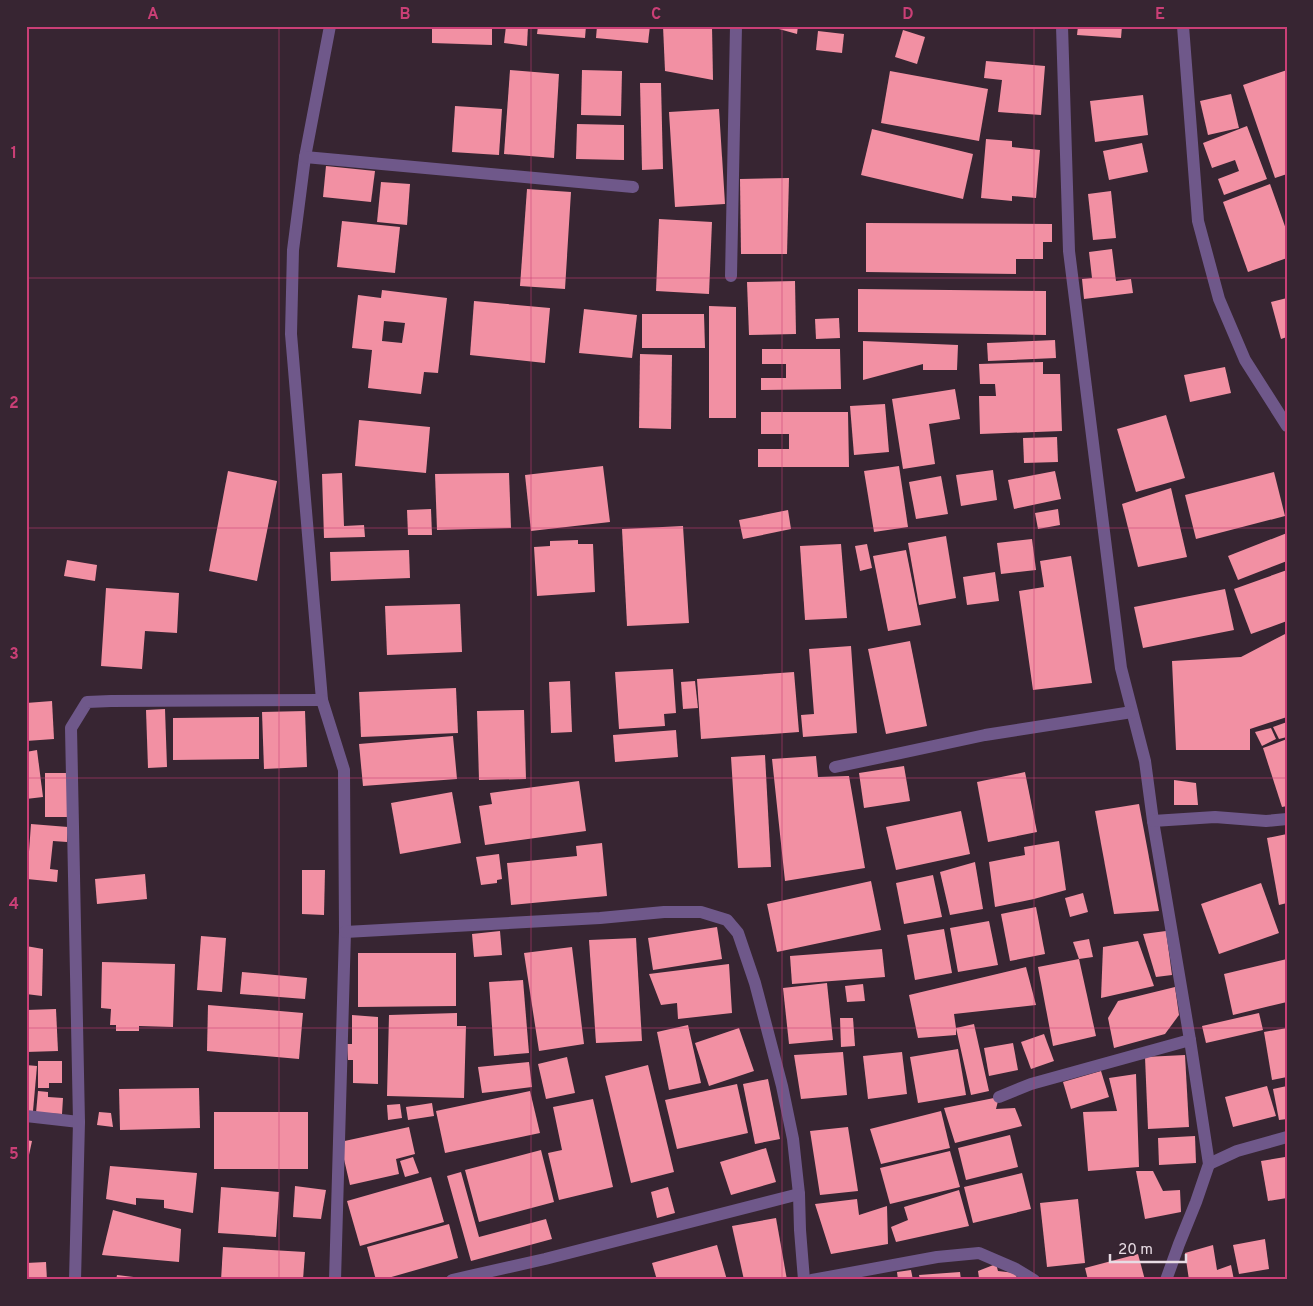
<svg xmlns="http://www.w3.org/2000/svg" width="1313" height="1306" viewBox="0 0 1313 1306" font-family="Overpass,sans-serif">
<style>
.building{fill:#f290a3;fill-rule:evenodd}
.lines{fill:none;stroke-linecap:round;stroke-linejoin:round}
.minor{stroke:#6f588a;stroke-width:12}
.grid{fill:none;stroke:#ca3f76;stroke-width:1;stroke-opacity:0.55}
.neatline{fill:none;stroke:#ca3f76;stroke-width:2}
.grid-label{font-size:16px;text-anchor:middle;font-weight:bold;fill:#ca3f76}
</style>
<rect width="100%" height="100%" fill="#372532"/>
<g class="building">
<polygon points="432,26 492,26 492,45 432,43"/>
<polygon points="506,26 528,26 527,46 504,43"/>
<polygon points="538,26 586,26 585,38 537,34"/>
<polygon points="597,26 650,26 648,43 596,38"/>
<polygon points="663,26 712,26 713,80 665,71"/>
<polygon points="768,26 798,26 797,34"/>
<polygon points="1078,26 1122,26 1121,38 1077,35"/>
<polygon points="903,30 925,37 917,64 895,57"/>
<polygon points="818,31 844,34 842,53 816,50"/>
<polygon points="986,61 1045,66 1041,115 998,112 1002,80 984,78"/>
<polygon points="510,70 559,74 554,158 504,154"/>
<polygon points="582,70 622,71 621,116 581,115"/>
<polygon points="1287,70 1287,174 1275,178 1243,85"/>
<polygon points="890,71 988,89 979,141 881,123"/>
<polygon points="640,83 661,83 663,169 642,170"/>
<polygon points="1231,94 1239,128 1208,135 1200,101"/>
<polygon points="1143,95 1148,135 1095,142 1090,101"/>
<polygon points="455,106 502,109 499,155 452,152"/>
<polygon points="719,109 725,204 675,207 669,112"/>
<polygon points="577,124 624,125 624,160 576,159"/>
<polygon points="1247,126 1267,179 1224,195 1218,179 1239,171 1235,160 1212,168 1203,143"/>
<polygon points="872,129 973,154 963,199 861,175"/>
<polygon points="986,139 1012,141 1012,147 1040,150 1036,198 1012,196 1012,201 981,198"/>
<polygon points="1142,143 1148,172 1109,180 1103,151"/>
<polygon points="326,166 375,171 371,202 323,197"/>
<polygon points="789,178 787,254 741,254 740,179"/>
<polygon points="381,182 410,184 407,225 377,222"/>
<polygon points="1270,184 1287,232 1287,258 1248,272 1223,202"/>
<polygon points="527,189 571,192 565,289 520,286"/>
<polygon points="1111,191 1116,238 1093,240 1088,194"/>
<polygon points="659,219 712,222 709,294 656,291"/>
<polygon points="342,221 400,227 395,273 337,267"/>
<polygon points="866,223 1052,224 1052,242 1043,242 1043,259 1016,259 1016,274 866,272"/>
<polygon points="1112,249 1116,281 1131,279 1133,293 1084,299 1082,279 1092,278 1089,252"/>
<polygon points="795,281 796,334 749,335 747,282"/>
<polygon points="858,289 1046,291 1046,335 858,332"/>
<path d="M 382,290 L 447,298 L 438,373 L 424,372 L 421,394 L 368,388 L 372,350 L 352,348 L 358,295 L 381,298 ZM 384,321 L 405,323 L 402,343 L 382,341 Z"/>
<polygon points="1287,298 1287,337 1281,339 1271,302"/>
<polygon points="474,301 550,308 545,363 470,355"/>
<polygon points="709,306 736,307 736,418 709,418"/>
<polygon points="584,309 637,315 632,358 579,353"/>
<polygon points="642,314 704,314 705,348 642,348"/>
<polygon points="839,318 840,338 816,339 815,319"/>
<polygon points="1055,340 1056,358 988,361 987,343"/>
<polygon points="863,341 958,345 957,370 923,370 923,364 863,380"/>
<polygon points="762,349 840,349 841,389 761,390 761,378 786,378 786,364 762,364"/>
<polygon points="640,354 672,355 671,429 639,428"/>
<polygon points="1043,362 1043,374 1060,374 1062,431 980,434 979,396 996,396 995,384 980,384 979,364"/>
<polygon points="1225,367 1231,393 1190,402 1184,375"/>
<polygon points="955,389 960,419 929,424 935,464 903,469 892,399"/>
<polygon points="885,404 889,452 854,455 850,406"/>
<polygon points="761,412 848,412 849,467 758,467 758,449 789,449 789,434 761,434"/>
<polygon points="1166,415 1185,478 1136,492 1117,429"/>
<polygon points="359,420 430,427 426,473 355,466"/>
<polygon points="1057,437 1058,462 1024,463 1023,438"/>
<polygon points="603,466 610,522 531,531 525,475"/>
<polygon points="899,466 908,527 874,532 864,471"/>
<polygon points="993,470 997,500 961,506 956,475"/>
<polygon points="228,471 277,481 257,581 209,571"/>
<polygon points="1055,471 1061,499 1014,509 1008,480"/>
<polygon points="1274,472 1285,516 1196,539 1185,495"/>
<polygon points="342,473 344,526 364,525 365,537 324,538 322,474"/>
<polygon points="509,473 511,528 437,530 435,474"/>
<polygon points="941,476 948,514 916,519 909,482"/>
<polygon points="1171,488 1187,557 1138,567 1122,504"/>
<polygon points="431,509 432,535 408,535 407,510"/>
<polygon points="1058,509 1060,525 1038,529 1035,513"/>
<polygon points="788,510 791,529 743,539 739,520"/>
<polygon points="683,526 689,623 627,626 622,529"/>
<polygon points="1287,533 1287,561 1238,580 1228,556"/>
<polygon points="946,536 956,598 919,605 908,543"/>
<polygon points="1032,539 1036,570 1001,574 997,543"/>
<polygon points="578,540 578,544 593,544 595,592 537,596 534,547 550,546 550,541"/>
<polygon points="841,544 847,618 805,620 800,546"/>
<polygon points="867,544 872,568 860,571 855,546"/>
<polygon points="409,550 410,578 331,581 330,552"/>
<polygon points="906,550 921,625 888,631 873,556"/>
<polygon points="1071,556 1092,683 1033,690 1019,591 1044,587 1040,561"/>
<polygon points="67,560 97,565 95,581 64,576"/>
<polygon points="1287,570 1287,621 1251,634 1234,589"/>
<polygon points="995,572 999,601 967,605 963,577"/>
<polygon points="106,588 179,593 177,633 145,631 142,669 101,666"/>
<polygon points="1225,589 1234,630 1143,648 1134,607"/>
<polygon points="460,604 462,652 387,655 385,606"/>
<polygon points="1287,633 1287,717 1250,729 1250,750 1176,750 1172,661 1241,657"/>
<polygon points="910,641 927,726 886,734 868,649"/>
<polygon points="851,646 857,733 803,737 801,715 814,714 809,649"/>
<polygon points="673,669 676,713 664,714 665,726 619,729 615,672"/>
<polygon points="794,672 799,732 701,739 697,679"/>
<polygon points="570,681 572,732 551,733 549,682"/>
<polygon points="695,681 698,708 683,709 681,682"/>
<polygon points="456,688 458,733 361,737 359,692"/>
<polygon points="52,701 54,739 26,741 26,703"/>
<polygon points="165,709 167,767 148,768 146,710"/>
<polygon points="524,710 526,779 479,780 477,711"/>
<polygon points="305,711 307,767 264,769 262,712"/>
<polygon points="259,717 259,759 173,760 173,718"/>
<polygon points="1287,722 1287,737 1279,739 1273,727"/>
<polygon points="1271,728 1276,739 1262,746 1255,732"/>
<polygon points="676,730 678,757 615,762 613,735"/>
<polygon points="453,736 457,779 363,786 359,744"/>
<polygon points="1287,739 1287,806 1282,807 1263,748"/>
<polygon points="37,750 43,797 26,799 26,752"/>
<polygon points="765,755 771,867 738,868 731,757"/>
<polygon points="816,756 818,777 849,776 865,868 785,881 772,759"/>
<polygon points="904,766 910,801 864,808 859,773"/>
<polygon points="1025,772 1037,832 988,842 977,782"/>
<polygon points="45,773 67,773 68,817 45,817"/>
<polygon points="1174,780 1196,783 1198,805 1174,805"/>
<polygon points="579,781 586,831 485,845 479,806 492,804 490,793"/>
<polygon points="452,792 461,843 400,854 391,803"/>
<polygon points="1139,804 1159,911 1114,914 1095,811"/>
<polygon points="961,811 970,854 896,870 886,827"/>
<polygon points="31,824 68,827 67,842 53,841 50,869 58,870 57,882 27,879"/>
<polygon points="1287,834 1287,903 1279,905 1267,838"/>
<polygon points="1059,841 1066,890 1034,899 995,907 989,862 1025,855 1024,847"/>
<polygon points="602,843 607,896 511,905 507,863 577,856 576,846"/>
<polygon points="499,854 502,879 497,880 497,883 481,885 476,857"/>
<polygon points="975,862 983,909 950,915 940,872"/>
<polygon points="302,870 325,870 324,915 302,914"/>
<polygon points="145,874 147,899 97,904 95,879"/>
<polygon points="933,875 942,917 904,924 896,883"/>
<polygon points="871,881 881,930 777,952 767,904"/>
<polygon points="1261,883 1279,933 1219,954 1201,904"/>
<polygon points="1083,893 1088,912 1070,917 1065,898"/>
<polygon points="1036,907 1045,954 1010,961 1001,914"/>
<polygon points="989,921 998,965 958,972 950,928"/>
<polygon points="717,927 722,959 653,970 648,938"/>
<polygon points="944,929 952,973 915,980 907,935"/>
<polygon points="500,931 502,955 474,957 472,934"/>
<polygon points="1166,931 1172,975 1156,977 1143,934"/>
<polygon points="201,936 226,938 222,992 197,990"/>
<polygon points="636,938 642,1041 596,1043 589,940"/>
<polygon points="1089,939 1093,957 1079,959 1073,942"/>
<polygon points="1138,941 1154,986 1101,998 1103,947"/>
<polygon points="26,946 43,949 42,996 26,994"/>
<polygon points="572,947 584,1044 539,1051 524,953"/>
<polygon points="882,949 885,977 792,984 790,956"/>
<polygon points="358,953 456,953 456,1006 358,1007"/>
<polygon points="1079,959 1096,1036 1053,1046 1038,967"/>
<polygon points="1287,959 1287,1002 1233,1015 1224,974"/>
<polygon points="102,962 175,964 173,1027 139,1026 139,1031 116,1031 116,1025 110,1025 111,1009 101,1008"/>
<polygon points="729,964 732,1013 678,1019 677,1003 661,1005 649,974"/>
<polygon points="1026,967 1036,1005 954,1014 956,1028 974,1024 989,1091 971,1095 956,1028 956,1035 918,1038 909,995"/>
<polygon points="242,972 307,978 305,999 240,994"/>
<polygon points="523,980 529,1053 494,1056 489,982"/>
<polygon points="827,983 833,1040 789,1044 783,988"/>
<polygon points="863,984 865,1001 847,1002 845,986"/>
<polygon points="1175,987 1179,1015 1165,1034 1114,1048 1108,1018 1118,1001"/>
<polygon points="208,1005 303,1013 299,1059 207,1051"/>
<polygon points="56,1009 58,1051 26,1052 26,1010"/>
<polygon points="457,1013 457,1026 466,1026 464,1098 387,1096 389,1015"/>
<polygon points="1259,1013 1263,1030 1206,1043 1202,1026"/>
<polygon points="352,1015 378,1017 378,1084 353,1083 353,1060 348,1060 347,1044 352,1044"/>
<polygon points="840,1018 853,1018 855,1046 841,1047"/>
<polygon points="688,1025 701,1083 669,1090 657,1032"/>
<polygon points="739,1028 754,1071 709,1086 695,1043"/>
<polygon points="1287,1028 1287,1077 1272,1080 1264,1032"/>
<polygon points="1044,1034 1054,1061 1031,1069 1021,1042"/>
<polygon points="1013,1043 1018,1070 989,1076 984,1048"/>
<polygon points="958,1049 966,1095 918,1103 910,1057"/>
<polygon points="843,1052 847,1095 801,1099 794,1055"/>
<polygon points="902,1052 907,1094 868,1099 863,1056"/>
<polygon points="1185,1055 1189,1127 1148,1129 1145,1057"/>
<polygon points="567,1057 575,1093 546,1099 538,1064"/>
<polygon points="38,1061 62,1061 62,1083 49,1083 49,1088 38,1088"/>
<polygon points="529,1062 532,1087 482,1093 478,1067"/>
<polygon points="26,1065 37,1066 33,1111 26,1111"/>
<polygon points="648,1065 674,1172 631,1183 605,1076"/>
<polygon points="1101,1071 1109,1097 1071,1109 1063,1082"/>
<polygon points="1136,1074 1139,1167 1088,1171 1083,1112 1117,1111 1109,1078"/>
<polygon points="768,1079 780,1139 755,1144 743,1084"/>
<polygon points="737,1084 748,1133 677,1149 665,1100"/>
<polygon points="1267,1086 1276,1116 1233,1127 1225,1097"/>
<polygon points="1287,1086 1287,1119 1279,1120 1273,1089"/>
<polygon points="199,1088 200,1128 120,1130 119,1089"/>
<polygon points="38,1091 48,1092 48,1097 63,1098 62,1114 36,1113"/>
<polygon points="530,1091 540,1133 445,1153 436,1111"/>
<polygon points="999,1097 996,1109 1015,1108 1022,1126 955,1143 944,1108"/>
<polygon points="593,1099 613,1187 559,1200 548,1153 562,1150 553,1107"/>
<polygon points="432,1103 434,1116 408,1120 406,1107"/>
<polygon points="400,1104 402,1118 388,1120 387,1105"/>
<polygon points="941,1111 950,1148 881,1164 870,1129"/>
<polygon points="99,1112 111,1113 113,1127 97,1125"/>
<rect x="214" y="1112" width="94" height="57"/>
<polygon points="409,1127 415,1154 396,1159 399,1174 350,1185 340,1142"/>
<polygon points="848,1127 858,1191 820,1195 810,1131"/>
<polygon points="1010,1135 1018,1167 966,1180 958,1148"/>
<polygon points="1195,1136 1196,1163 1159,1165 1158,1138"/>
<polygon points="26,1140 32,1141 27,1164 26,1164"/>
<polygon points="766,1148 776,1182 731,1195 720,1162"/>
<polygon points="541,1150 554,1202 479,1222 465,1170"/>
<polygon points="950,1151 960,1187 890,1204 880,1168"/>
<polygon points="413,1157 419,1173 405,1177 400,1161"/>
<polygon points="1285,1157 1287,1170 1287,1198 1268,1201 1261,1161"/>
<polygon points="110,1166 197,1173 193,1213 164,1208 164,1200 136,1198 136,1205 106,1199"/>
<polygon points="1136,1171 1153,1171 1163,1191 1180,1190 1181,1212 1145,1219"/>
<polygon points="461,1172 479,1237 546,1219 552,1239 471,1261 447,1176"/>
<polygon points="1022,1173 1031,1209 973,1223 964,1187"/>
<polygon points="431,1177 444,1222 360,1246 347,1201"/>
<polygon points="295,1186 326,1190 321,1219 293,1217"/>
<polygon points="221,1187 279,1192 276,1237 218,1233"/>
<polygon points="668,1187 675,1213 657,1218 651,1192"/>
<polygon points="959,1190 969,1226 896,1242 891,1227 908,1220 904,1207"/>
<polygon points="857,1199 859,1215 887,1206 888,1244 831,1254 815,1204"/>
<polygon points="1078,1199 1085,1263 1047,1267 1040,1203"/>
<polygon points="113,1210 181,1229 179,1262 102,1255"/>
<polygon points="776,1218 787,1280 744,1280 732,1226"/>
<polygon points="449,1224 458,1258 381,1280 376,1280 367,1247"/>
<polygon points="1265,1239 1269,1269 1239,1274 1233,1245"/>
<polygon points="717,1245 727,1280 657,1280 652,1263"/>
<polygon points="1213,1245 1217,1270 1231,1265 1234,1280 1189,1280 1185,1253"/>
<polygon points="223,1247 305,1252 303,1280 221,1280"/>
<polygon points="1138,1254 1145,1280 1088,1280 1085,1268"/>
<polygon points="46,1262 47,1280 26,1280 26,1263"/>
<polygon points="996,1264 998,1271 1015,1273 1018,1280 975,1280 979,1278 978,1271"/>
<polygon points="911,1270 913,1280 898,1280 897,1272"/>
<polygon points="960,1272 961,1280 920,1280 919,1275"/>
<polygon points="117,1275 150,1279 150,1280 116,1280"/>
</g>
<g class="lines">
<g class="minor">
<polyline points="330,26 305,157 293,250 291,334 322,700 344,770 345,932 335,1280"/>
<polyline points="1062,26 1069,251 1121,668 1145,761 1153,821 1190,1040 1209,1164 1196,1202 1179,1244 1166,1280"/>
<polyline points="1183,26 1198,221 1219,299 1245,360 1287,426"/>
<polyline points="305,157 633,187"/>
<polyline points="731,276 736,26"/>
<polyline points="835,767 985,735 1132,712"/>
<polyline points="1153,821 1215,817 1266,821 1287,819"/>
<polyline points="345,932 600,918 664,912 701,912 727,920 738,933 755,983 782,1086 793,1139 799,1194 800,1230 804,1280"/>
<polyline points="999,1097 1031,1084 1190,1040"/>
<polyline points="26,1116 79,1122"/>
<polyline points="1209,1164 1237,1151 1287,1137"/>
<polyline points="75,1280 79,1122 71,728 87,702 111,701 322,700"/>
<polyline points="452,1280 545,1259 799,1194"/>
<polyline points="812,1280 937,1257 979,1253 1016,1269 1034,1280"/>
</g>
</g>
<path class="grid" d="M 279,26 L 279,1280M 531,26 L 531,1280M 782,26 L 782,1280M 1034,26 L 1034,1280M 26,278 L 1287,278M 26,528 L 1287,528M 26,778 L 1287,778M 26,1028 L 1287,1028"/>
<rect width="1313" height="1306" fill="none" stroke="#372532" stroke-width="55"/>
<path d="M1110 1254v8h76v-8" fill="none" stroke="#e8dce4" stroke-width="2.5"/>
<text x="1118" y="1254" font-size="15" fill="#e8dce4" stroke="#372532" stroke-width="4" paint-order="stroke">20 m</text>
<rect x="28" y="28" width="1258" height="1250" class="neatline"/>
<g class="grid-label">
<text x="153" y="19">A</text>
<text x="405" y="19">B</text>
<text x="656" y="19">C</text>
<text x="908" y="19">D</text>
<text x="1160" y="19">E</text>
<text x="14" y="158">1</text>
<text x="14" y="408">2</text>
<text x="14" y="659">3</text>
<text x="14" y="909">4</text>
<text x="14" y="1159">5</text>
</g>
</svg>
